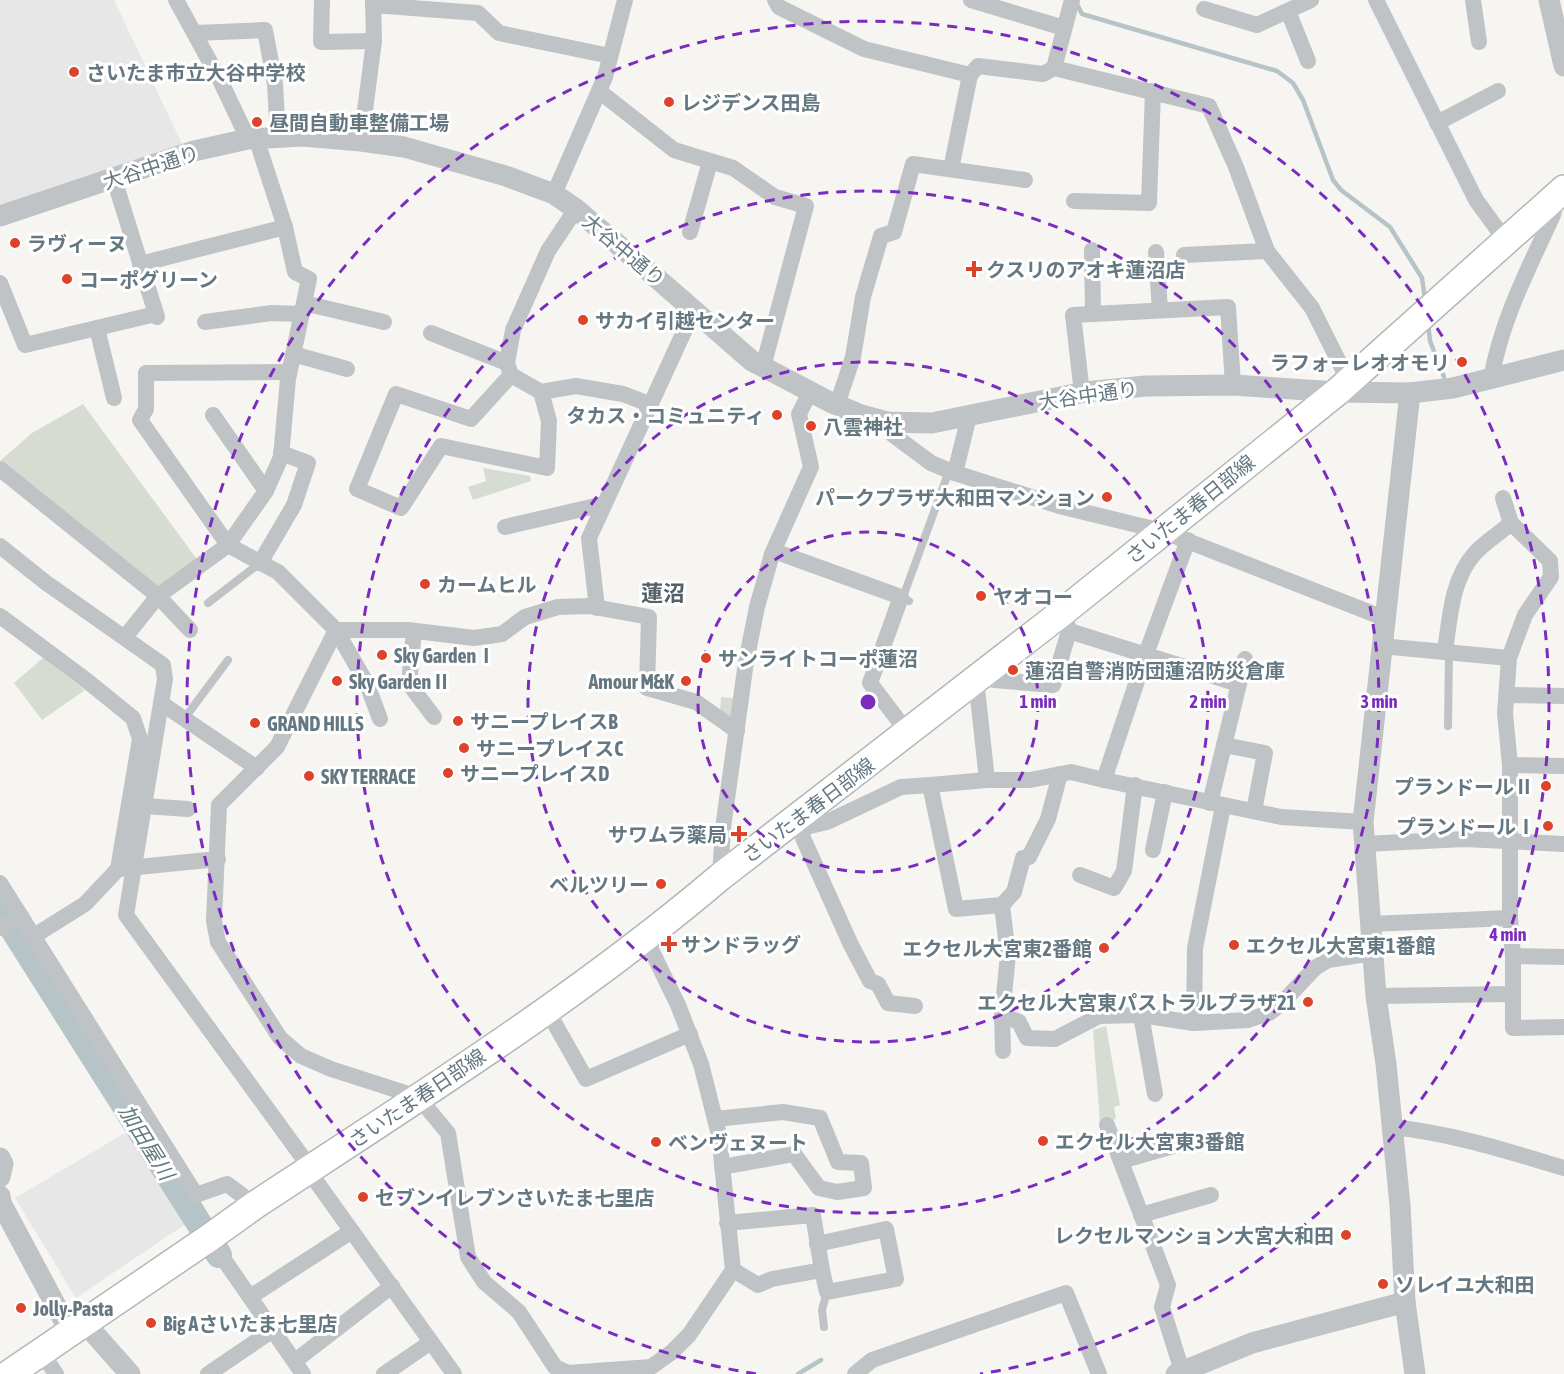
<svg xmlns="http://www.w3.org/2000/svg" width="1564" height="1374" viewBox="0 0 1564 1374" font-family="'Asap Condensed','Noto Sans JP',sans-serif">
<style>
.built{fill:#e6e7e6}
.green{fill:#d7dcd3}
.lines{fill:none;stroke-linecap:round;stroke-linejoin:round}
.stream{stroke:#b7c4c7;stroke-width:4.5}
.river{stroke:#b7c4c7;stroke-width:26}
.primary-casing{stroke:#b2b7ba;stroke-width:30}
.service{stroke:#bfc3c6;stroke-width:8}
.minor{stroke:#bfc3c6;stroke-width:16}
.tertiary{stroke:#bfc3c6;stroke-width:21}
.primary{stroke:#fff;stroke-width:27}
.ring{fill:none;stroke:#7b2cbf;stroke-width:3;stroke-dasharray:10 8}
.poi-dot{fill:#dd432a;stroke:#fff;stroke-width:2}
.labels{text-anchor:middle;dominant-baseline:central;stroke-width:6;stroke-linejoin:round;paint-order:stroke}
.poi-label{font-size:20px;font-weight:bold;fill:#657882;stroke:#fff;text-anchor:start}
.street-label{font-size:20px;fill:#657882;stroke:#fff}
.water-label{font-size:21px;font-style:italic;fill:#617a7f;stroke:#fff}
.quarter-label{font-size:22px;font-weight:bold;fill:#536068;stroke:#fff}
.centre{fill:#7b2cbf;stroke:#fff;stroke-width:3}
.ring-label{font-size:18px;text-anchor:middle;font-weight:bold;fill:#7b2cbf;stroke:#fff;stroke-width:6;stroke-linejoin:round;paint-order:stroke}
</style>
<rect width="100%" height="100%" fill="#f6f5f2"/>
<g class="built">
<polygon points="0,0 114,0 182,144 0,207"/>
<polygon points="130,1130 187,1223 76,1298 15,1198"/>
</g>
<g class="green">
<polygon points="83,404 199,562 159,592 2,467 1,460 32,433"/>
<polygon points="483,468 530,476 531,481 473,500 468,487 486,481"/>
<polygon points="43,658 85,690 42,720 14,683"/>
<polygon points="721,697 735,698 733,724 720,714"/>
<polygon points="1106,1026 1120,1105 1114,1107 1116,1119 1100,1123 1093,1030"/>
</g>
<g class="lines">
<g class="stream">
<polyline points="1077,4 1082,14 1277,71 1293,83 1303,100 1333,180 1341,190 1390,227 1422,278 1425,299"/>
<polyline points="1428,323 1430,341 1444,377"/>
<polyline points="798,1374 821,1360"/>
</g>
<polyline class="river" points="0,909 219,1255"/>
<defs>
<path id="primary" d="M 9,1374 L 209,1238 L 255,1205 C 413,1101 575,1000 720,877 L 1064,611 L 1337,392 L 1564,189"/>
</defs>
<use href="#primary" class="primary-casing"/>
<g class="service">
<polyline points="909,601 903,597 949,471"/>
<polyline points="208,603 260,563"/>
<polyline points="184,719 228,660"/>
<polyline points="1448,726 1449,652"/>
<polyline points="824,1327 822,1310 827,1292"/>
</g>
<g class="minor">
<polyline points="176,0 221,82 248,139"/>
<polyline points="322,0 321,42 374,41"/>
<polyline points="775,0 779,7 864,49 970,75 978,66 1043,74 1054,68 1209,106 1236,167 1267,251 1312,308 1349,382"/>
<polyline points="971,0 1064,28"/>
<polyline points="1376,0 1476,200 1506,241"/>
<polyline points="1473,0 1479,42"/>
<polyline points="373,5 478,13 499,33 610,56"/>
<polyline points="1204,9 1257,25 1311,0"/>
<polyline points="1288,11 1308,61"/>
<polyline points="195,33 265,30 275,84 278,138"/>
<polyline points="1054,68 1072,0"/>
<polyline points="599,91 674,150 733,168 775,197 806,206 763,367"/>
<polyline points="1437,123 1498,91"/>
<polyline points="361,141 374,41 373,0"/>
<polyline points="951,169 970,75"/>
<polyline points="114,179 157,317"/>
<polyline points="554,194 605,77 625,0"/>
<polyline points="1074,201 1149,203 1153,91"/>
<polyline points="690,232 710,162"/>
<polyline points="1092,250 1093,314"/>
<polyline points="1156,252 1160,310"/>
<polyline points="1184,255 1267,251"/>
<polyline points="140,264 285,227"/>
<polyline points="0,283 25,345 156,314"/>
<polyline points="304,303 384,322"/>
<polyline points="205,322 272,313 302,314"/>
<polyline points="97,328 114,398"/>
<polyline points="431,333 507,363"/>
<polyline points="293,354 347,369"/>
<polyline points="289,372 146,373 146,409 140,420 228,545 278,572 336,630 408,630 474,638 502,634 525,617 558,607 589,606 649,617 647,688 696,702 737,731"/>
<polyline points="511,375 471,419 396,394 357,489 401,508 441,446 547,468 549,421 541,392 511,375 507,363 513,330 548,251 576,209"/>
<path d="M 1491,379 C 1502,318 1528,270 1553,215 L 1557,198"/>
<polyline points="541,392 576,386 623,394 649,404"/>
<polyline points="1082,393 1073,315 1228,307 1233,385"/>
<polyline points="837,405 853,357 863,297 881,236 894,232 913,164 1025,180"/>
<polyline points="213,415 266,491"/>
<polyline points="887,422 892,434 931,463 955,473 1063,507 1162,531 1384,618"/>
<polyline points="0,469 158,596 190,630"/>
<polyline points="955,473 969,416"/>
<polyline points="1503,498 1511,523 1550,561 1551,577 1525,615 1509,658"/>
<polyline points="505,527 604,504"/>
<polyline points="0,546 45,582 163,665 165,679 126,915 306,1162 308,1170 454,1374"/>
<polyline points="774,551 901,597 870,683 908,733"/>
<polyline points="260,563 294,505 308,463 281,453"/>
<polyline points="597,608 589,538 694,310"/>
<polyline points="1064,611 1069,631 1239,684"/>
<polyline points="0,616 86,680 133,718 140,739 118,869 218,859"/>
<polyline points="414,631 409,684 434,717"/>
<polyline points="125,637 158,596 228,545 266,491 281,457 288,379 309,279 295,272 285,227 256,138"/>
<polyline points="1381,646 1509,658 1505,713 1510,765 1510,918 1513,956 1513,1028 1564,1027"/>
<path d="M 1445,652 C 1450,618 1451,580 1475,553 C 1485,542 1500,533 1511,523"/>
<polyline points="985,672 994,680 1053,685 1069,631"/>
<polyline points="976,679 987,780"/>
<polyline points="1507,695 1564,696"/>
<polyline points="161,703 257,768"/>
<polyline points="380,719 367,684 336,630 277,747 219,805 214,921 218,942 280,1038 301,1056 331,1069 418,1097 448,1133 468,1257 484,1282 519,1312 555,1367 568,1373 651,1367 672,1352 689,1335 733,1270 719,1135 701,1064 678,1005 645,937"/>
<polyline points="1224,745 1265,753 1254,811"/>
<polyline points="1510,765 1564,766"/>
<polyline points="1104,780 1146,654 1188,540"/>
<polyline points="930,785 987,780 1030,780 1071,772 1104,780 1281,817 1363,822"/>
<polyline points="1210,803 1245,659"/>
<polyline points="144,806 188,809"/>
<polyline points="795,820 801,828 827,822 901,787 930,785 956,909 1002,905 1008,955 1002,1015 1003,1051"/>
<polyline points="801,828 803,838 851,945 870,981 878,984 888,1003 915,1006"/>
<polyline points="1364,844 1465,839 1564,844"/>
<polyline points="1153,850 1165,792"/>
<polyline points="1080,875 1114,888 1124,871 1135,785"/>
<polyline points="720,877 723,828 746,662 757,607 772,554 811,467 799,414 810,392"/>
<polyline points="0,883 196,1195 227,1184 255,1205"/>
<polyline points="1002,905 1014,892 1023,858 1029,857 1048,819 1060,774"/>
<polyline points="1370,924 1510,918"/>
<polyline points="0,928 21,916"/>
<polyline points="34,936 85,904 118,869"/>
<polyline points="1513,956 1564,957"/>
<polyline points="1376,996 1512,994"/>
<polyline points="547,1010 586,1079 690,1034"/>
<polyline points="1002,1015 1019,1022 1027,1038 1055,1039 1099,1016 1141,1015 1194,1023 1248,1020 1269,1013 1280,1005 1315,968 1328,960 1373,953"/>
<polyline points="1141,1015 1155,1094"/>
<polyline points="1194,1023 1195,948 1223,806"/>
<polyline points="715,1119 783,1112 820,1118 838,1162 861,1163 864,1188 837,1192 819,1188 794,1154 722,1167"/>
<polyline points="1107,1125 1168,1285 1162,1307 1182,1371"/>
<path d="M 1392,1127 C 1451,1133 1507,1151 1564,1168"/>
<polyline points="1121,1161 1180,1144"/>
<polyline points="1141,1215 1211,1195"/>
<polyline points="727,1223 813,1215 822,1270 772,1279 758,1285 733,1270"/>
<polyline points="209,1238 303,1374"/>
<polyline points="817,1244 886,1229 896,1279 827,1292 822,1270"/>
<polyline points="250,1297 352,1231"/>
<polyline points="41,1352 56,1374"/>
<polyline points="295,1361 392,1286"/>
<polyline points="208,1374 273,1330"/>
<polyline points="384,1374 431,1342"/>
<polyline points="855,1374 872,1360 1066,1293 1099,1374"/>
</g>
<g class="tertiary">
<polyline points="1549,0 1564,66"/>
<polyline points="0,216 194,151 248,139 302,136 361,141 404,147 506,176 554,194 576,209 629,254 752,361 830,402 861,415 887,422 932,423 1085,392 1146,386 1233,385 1337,392 1410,393 1453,388 1564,360"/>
<polyline points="1410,393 1363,822 1376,996 1386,1064 1400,1205 1405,1302 1415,1374"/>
<polyline points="0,1158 3,1164 0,1177"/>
<polyline points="0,1196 1,1203 70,1332"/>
<polyline points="84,1322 130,1374"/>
<polyline points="1176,1374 1252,1343 1405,1302"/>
</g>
<use href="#primary" class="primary"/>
</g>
<g class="ring">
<circle cx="868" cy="702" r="170"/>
<circle cx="868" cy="702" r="340"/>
<circle cx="868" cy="702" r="511"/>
<path d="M756 1374A681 681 0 1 1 980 1374"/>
</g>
<g class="poi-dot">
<circle cx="74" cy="72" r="6"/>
<circle cx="669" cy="102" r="6"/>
<circle cx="257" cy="122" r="6"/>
<circle cx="15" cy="243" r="6"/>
<path d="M971 260h6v6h6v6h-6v6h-6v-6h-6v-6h6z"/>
<circle cx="67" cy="279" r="6"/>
<circle cx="583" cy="320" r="6"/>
<circle cx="1462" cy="362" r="6"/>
<circle cx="777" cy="415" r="6"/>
<circle cx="811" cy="426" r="6"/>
<circle cx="1107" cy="497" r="6"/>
<circle cx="425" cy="584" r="6"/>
<circle cx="981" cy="596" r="6"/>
<circle cx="382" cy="655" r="6"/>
<circle cx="706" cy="658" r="6"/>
<circle cx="1013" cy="670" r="6"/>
<circle cx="337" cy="681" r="6"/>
<circle cx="686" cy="681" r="6"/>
<circle cx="458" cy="721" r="6"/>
<circle cx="255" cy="723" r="6"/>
<circle cx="464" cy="748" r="6"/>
<circle cx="448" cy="773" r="6"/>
<circle cx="309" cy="776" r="6"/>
<circle cx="1546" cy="786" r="6"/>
<circle cx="1548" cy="826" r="6"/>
<path d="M736 825h6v6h6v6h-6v6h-6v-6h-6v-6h6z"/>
<circle cx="661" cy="884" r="6"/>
<path d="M666 935h6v6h6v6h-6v6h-6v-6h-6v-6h6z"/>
<circle cx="1234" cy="945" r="6"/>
<circle cx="1104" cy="948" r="6"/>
<circle cx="1308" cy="1002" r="6"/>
<circle cx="1043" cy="1141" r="6"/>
<circle cx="656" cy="1142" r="6"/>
<circle cx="363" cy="1197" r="6"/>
<circle cx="1346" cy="1235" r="6"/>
<circle cx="1383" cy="1284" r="6"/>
<circle cx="21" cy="1308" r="6"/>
<circle cx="151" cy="1323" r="6"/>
</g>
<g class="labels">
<g class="poi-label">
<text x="86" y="72">さいたま市立大谷中学校</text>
<text x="681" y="102">レジデンス田島</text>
<text x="269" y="122">昼間自動車整備工場</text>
<text x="27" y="243">ラヴィーヌ</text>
<text x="986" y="269">クスリのアオキ蓮沼店</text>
<text x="79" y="279">コーポグリーン</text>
<text x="595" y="320">サカイ引越センター</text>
<text x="1450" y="362" text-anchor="end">ラフォーレオオモリ</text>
<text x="765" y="415" text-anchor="end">タカス・コミュニティ</text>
<text x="823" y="426">八雲神社</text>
<text x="1095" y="497" text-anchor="end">パークプラザ大和田マンション</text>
<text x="437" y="584">カームヒル</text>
<text x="993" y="596">ヤオコー</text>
<text x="394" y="655">Sky GardenⅠ</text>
<text x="718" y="658">サンライトコーポ蓮沼</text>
<text x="1025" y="670">蓮沼自警消防団蓮沼防災倉庫</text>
<text x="349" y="681">Sky GardenⅡ</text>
<text x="674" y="681" text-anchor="end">Amour M&amp;K</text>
<text x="470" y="721">サニープレイスB</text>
<text x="267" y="723">GRAND HILLS</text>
<text x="476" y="748">サニープレイスC</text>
<text x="460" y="773">サニープレイスD</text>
<text x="321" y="776">SKY TERRACE</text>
<text x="1534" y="786" text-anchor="end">プランドールⅡ</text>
<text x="1536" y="826" text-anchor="end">プランドールⅠ</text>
<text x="727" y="834" text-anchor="end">サワムラ薬局</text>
<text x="649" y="884" text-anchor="end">ベルツリー</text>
<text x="681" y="944">サンドラッグ</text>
<text x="1246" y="945">エクセル大宮東1番館</text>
<text x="1092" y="948" text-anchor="end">エクセル大宮東2番館</text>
<text x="1296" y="1002" text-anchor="end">エクセル大宮東パストラルプラザ21</text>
<text x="1055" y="1141">エクセル大宮東3番館</text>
<text x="668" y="1142">ベンヴェヌート</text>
<text x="375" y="1197">セブンイレブンさいたま七里店</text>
<text x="1334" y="1235" text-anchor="end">レクセルマンション大宮大和田</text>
<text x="1395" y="1284">ソレイユ大和田</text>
<text x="33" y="1308">Jolly-Pasta</text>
<text x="163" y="1323">Big Aさいたま七里店</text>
</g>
<g class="street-label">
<text transform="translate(151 167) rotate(-18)">大谷中通り</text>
<text transform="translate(624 250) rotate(40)">大谷中通り</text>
<text transform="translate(1088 395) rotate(-8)">大谷中通り</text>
<text transform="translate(1190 509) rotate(-39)">さいたま春日部線</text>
<text transform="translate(808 810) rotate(-37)">さいたま春日部線</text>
<text transform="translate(417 1098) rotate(-34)">さいたま春日部線</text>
</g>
<g class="water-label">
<text transform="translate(147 1142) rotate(58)">加田屋川</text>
</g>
<g class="quarter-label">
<text x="663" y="593">蓮沼</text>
</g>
</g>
<circle cx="868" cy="702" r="9" class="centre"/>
<g class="ring-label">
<text x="1038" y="708">1 min</text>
<text x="1208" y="708">2 min</text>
<text x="1379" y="708">3 min</text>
<text x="1508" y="941">4 min</text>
</g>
</svg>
